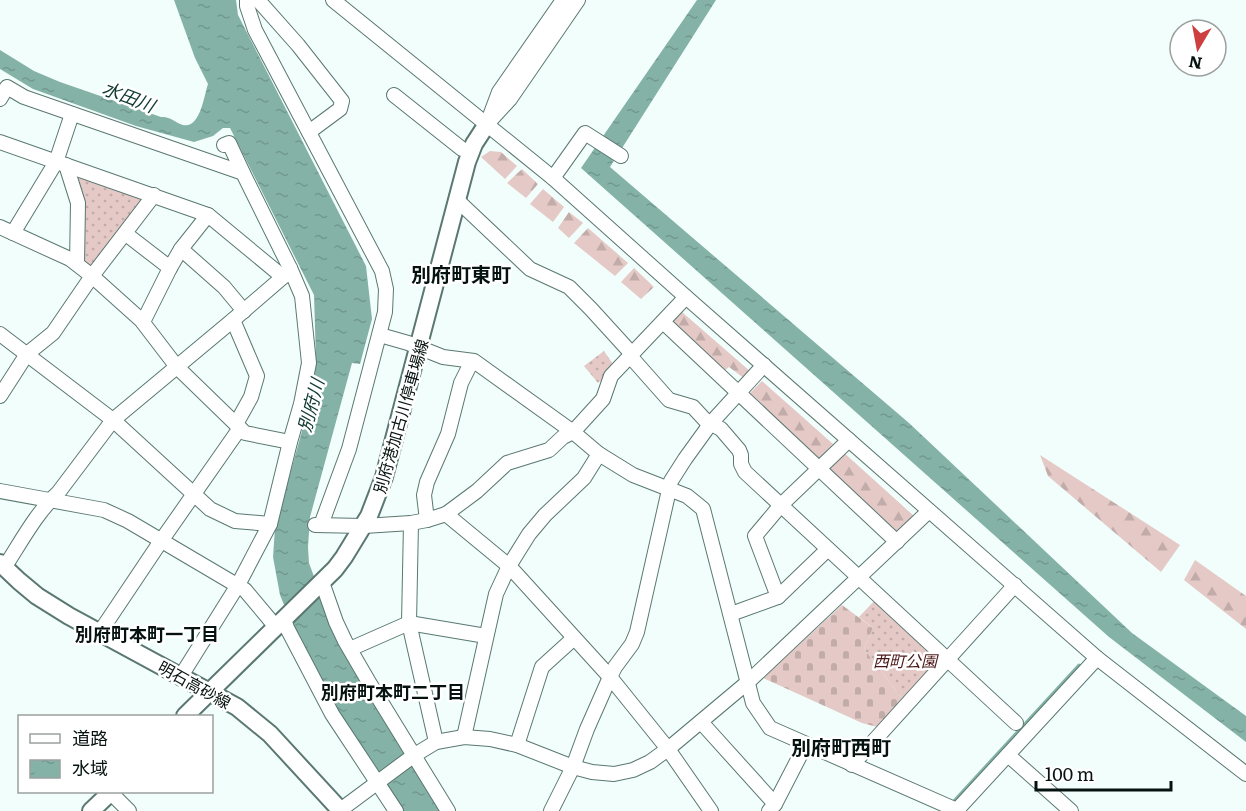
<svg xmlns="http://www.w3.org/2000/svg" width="1246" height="811" viewBox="0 0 1246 811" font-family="Literata,'Noto Sans JP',serif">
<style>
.grass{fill:url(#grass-dots)}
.forest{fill:url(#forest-firs)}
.cemetery{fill:url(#cemetery-stones)}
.water{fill:url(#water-ripples)}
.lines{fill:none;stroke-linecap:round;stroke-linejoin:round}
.stream{stroke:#85b2a7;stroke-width:3}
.minor-casing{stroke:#5a7871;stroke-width:16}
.major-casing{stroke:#5a7871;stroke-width:20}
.minor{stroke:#fff;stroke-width:14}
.major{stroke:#fff;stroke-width:16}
.labels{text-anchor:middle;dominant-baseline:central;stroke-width:5;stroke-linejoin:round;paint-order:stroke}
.street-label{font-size:16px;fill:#06120f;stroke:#fff}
.park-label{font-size:16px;font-style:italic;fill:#4b1616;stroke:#fff}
.water-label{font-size:18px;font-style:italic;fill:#0e3831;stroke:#fff}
.neighbourhood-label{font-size:18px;font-weight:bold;fill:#06120f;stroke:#fff}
.quarter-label{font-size:20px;font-weight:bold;fill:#06120f;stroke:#fff}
</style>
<defs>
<pattern id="grass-dots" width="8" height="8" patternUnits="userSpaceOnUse" patternTransform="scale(1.5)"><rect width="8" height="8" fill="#e4c9c6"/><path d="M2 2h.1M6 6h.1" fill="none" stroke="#c2aca9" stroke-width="1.8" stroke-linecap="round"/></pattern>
<pattern id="forest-firs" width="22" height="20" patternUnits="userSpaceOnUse" patternTransform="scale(1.5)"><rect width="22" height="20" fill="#e4c9c6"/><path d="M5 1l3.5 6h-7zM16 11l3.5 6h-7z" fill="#c2aca9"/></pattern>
<pattern id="cemetery-stones" width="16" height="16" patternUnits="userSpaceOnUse" patternTransform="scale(1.5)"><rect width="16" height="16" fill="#e4c9c6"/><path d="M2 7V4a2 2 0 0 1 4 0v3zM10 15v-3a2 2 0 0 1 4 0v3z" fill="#c2aca9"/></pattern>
<pattern id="water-ripples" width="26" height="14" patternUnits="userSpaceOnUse" patternTransform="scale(1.5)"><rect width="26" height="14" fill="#85b2a7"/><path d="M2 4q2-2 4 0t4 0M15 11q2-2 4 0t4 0" fill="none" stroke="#71988f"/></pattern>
</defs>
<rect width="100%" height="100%" fill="#f1fefb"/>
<g class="grass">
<polygon points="70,171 145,197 93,267 88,268 78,260"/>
<polygon points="604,351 615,367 603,380 602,380 598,383 584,366"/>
<polygon points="876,599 940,658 939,663 904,701 864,649 873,628 859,617"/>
</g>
<g class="forest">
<polygon points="490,151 501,152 517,166 505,179 481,157"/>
<polygon points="522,169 538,184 526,198 507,183"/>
<polygon points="543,189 564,207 553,222 530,204"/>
<polygon points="569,212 583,223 569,238 558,228"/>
<polygon points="588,228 628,263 615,276 574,243"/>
<polygon points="634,268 654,287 641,299 621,282"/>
<polygon points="682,312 751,372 745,379 729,367 723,372 670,324"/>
<polygon points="762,381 833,444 819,459 748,395"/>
<polygon points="842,451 914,516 897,534 826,469"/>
<polygon points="1040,455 1180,545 1161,572 1048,476"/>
<polygon points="1195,560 1246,596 1246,629 1184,580"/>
</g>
<polygon class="cemetery" points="842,605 873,628 864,649 904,701 881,728 862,723 763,678"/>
<g class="water">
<path d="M 174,0 L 236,0 L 238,15 L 366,266 L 372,319 L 360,364 L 352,363 L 310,517 L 308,547 L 309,563 L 322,598 L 357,672 L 404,754 L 413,764 L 442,811 L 400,811 L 339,712 L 293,627 L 280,595 L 273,557 L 275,528 L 307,413 L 316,360 L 314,295 L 230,128 L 223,128 L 213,136 L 194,142 L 136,126 L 33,89 L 0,69 L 0,50 L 34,71 L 60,82 L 161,117 C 170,116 174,122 183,125 C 200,129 204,96 208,84 L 195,58 Z"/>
<polygon points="697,0 716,0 610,167 909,423 1132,633 1246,716 1246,742 1109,637 581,168"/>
</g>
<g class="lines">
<polyline class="stream" points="952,803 1079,665"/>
<defs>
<g id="minor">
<polyline points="247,0 247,6 255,30 382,271 386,289 385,312 349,449 321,525"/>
<polyline points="258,0 298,45 342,101 340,109 309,132"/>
<polyline points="333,0 553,178 686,297 1097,658 1246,774"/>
<polyline points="394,95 462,149 471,151"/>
<polyline points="0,99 7,87 24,97 243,173 290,268 302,296 309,363 301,404 290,442 270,524 238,585 181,676"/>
<polyline points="490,116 499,92 563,0"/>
<polyline points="487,124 510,99 578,0"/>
<polyline points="0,142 208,215 283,277"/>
<polyline points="224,145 229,143 243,173"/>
<polyline points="66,165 78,203 77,264"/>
<polyline points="553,178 585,133 621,156"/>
<polyline points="457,200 530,269 569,287 591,309 632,354"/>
<polyline points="0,227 70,259 92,276 141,320 177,367 245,433 290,442"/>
<polyline points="13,233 56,162 72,114"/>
<polyline points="126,234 170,268"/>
<polyline points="181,249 224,287 244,311"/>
<polyline points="233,320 257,376 251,397 236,424"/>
<polyline points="143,322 170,268 181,249 208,215"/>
<polyline points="663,322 897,542"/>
<polyline points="0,334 113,420 210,509 235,521 270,524"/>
<polyline points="380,335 408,343 443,357 474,361 573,432 599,454 633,475 687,496 703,509 753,703 770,728 959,811"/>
<polyline points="630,356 669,400 693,407 706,421 721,429 739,450 741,455 741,464 745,472 1016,723"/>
<polyline points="0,396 27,354 53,333 92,276 154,195"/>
<polyline points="0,491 104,510 128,521 245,590 276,627"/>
<polyline points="446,514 509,566 610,677 668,749 711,811"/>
<polyline points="427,520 424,495 427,482 448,434 461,383 472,361"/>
<polyline points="411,523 409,623 436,742"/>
<polyline points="315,525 364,526 411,523 427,520 446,514 477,491 507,463 549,450 563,437 573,432 603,399 611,376 686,297"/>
<path d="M 4,568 C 21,542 36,513 58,493 L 113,420 L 233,320 L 283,277 L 290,268"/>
<polyline points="322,582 336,622 345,641 370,684 448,811"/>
<polyline points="778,597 755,536 781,505 849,440"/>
<polyline points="731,614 778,597 828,549"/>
<polyline points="284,619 287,628 332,714 396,811"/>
<polyline points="100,632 161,541 240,428"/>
<polyline points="350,649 409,623 486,636"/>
<polyline points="701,722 775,804"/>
<polyline points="464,737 496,594 509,566 529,534 545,515 584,478 599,454"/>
<polyline points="517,745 542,667 574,638"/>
<polyline points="1008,755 1071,811"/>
<polyline points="852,765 1015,585"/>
<polyline points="110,792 129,811"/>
<polyline points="339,811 413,756 436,742 464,737 490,739 517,745 573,767 592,772 614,774 633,770 650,762 668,749 748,682 929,511"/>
<polyline points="551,811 573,767 587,729 610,677 615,667 632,644 637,632 671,481 685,459 711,423 764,365"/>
<polyline points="769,811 775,804 806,744"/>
<polyline points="956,811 1097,658"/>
</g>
<g id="major">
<polyline points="0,563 19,581 37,596 69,616 237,707 270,734 341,811"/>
<polyline points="185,716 335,569 344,557 369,516 384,477 467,162 474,144 487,124"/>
<polyline points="91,811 111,792"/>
</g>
</defs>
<use href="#minor" class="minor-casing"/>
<use href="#major" class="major-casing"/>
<use href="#minor" class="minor"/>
<use href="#major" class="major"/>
</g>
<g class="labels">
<g class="street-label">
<text transform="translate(400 416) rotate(-74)">別府港加古川停車場線</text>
<text transform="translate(195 684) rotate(29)">明石高砂線</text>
</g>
<g class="park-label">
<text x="905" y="660">西町公園</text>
</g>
<g class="water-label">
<text transform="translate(129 96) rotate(21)">水田川</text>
<text transform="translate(310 405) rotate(-75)">別府川</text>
</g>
<g class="neighbourhood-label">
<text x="147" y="633">別府町本町一丁目</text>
<text x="393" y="691">別府町本町二丁目</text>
</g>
<g class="quarter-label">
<text x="461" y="273">別府町東町</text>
<text x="841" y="746">別府町西町</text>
</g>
</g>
<rect x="18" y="715" width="195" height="78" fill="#ffffff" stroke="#9ba09f" stroke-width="1.5"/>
<rect x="30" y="734" width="30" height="9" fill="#ffffff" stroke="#9ba09f" stroke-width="1.5"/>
<text x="72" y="745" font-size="18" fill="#06120f">道路</text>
<rect x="30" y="760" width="30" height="18" fill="url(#water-ripples)" stroke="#9ba09f" stroke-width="1.5"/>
<text x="72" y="775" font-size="18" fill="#06120f">水域</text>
<g transform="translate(1198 48) rotate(190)"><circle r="28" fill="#ffffff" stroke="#9ba09f" stroke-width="1.5"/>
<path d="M0-4.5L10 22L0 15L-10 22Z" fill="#ce3f40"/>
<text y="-9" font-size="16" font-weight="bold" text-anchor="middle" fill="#06120f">N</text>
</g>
<path d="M1036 781v9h135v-9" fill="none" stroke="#06120f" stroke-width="3"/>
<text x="1045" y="781" font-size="18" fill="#06120f" stroke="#ffffff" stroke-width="4.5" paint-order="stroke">100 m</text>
</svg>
